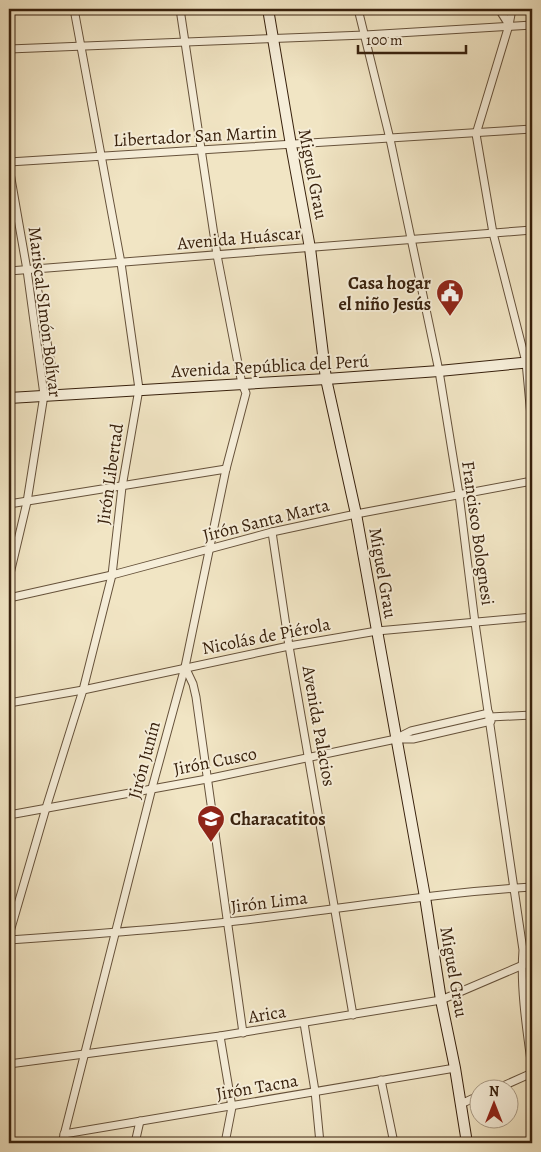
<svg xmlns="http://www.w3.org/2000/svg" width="541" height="1152" viewBox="0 0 541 1152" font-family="Alegreya,serif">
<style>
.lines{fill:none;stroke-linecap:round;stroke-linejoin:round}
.street-casing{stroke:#66523b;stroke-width:9}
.secondary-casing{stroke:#38210d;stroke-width:12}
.street{stroke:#f6eed9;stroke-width:7}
.secondary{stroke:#f6eed9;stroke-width:10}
.labels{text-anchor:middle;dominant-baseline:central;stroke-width:4;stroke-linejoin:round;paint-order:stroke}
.street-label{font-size:18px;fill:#38210d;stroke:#f6eed9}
.poi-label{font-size:18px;font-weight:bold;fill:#38210d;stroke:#f6eed9;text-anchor:end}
</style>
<rect width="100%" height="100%" fill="#f1e5c4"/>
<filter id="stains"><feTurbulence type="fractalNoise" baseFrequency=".004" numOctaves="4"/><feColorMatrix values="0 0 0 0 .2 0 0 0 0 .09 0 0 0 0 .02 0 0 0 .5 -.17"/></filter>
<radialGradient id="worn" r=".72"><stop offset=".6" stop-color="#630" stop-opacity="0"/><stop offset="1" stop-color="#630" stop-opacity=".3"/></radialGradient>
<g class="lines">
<defs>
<g id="street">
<path d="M 358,9 L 390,139 L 439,371 L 459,494 L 475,623 L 523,950 C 520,987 527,1032 532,1068"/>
<polyline points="499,9 509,25"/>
<polyline points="512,9 509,25 476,134 493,233 526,362 532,427"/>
<polyline points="9,49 365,35 532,25"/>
<polyline points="9,162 532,129"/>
<polyline points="9,167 27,270 44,395 27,502 9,578"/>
<polyline points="9,271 532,230"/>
<polyline points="37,286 51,364 52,395"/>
<polyline points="9,504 226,469"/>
<polyline points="272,532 289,646 353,1015"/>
<polyline points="9,598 112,575 272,532 356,514 532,481"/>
<polyline points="185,667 193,684 196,697 243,1033"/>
<polyline points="9,703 83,690 289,646 377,631 532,617"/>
<polyline points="490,717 532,715"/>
<polyline points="399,737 411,731 489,713"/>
<polyline points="9,815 207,779 396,739 413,739 491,721"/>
<polyline points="9,935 46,808 83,690 112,575 122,487 139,389 121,263 74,9"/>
<path d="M 9,940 C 82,935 155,930 228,922 C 329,911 430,893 532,887"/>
<polyline points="304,1023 315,1091 320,1143"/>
<polyline points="220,1036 232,1107 225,1143"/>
<polyline points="9,1064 220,1036 441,1000 530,962"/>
<polyline points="381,1080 394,1143"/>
<polyline points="494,1090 532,1073"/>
<polyline points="461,1104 478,1096"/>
<polyline points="64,1134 455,1068"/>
<polyline points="62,1143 152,788 185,667 226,469 246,393 242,384 217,255 180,9"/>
<polyline points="135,1143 140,1121"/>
</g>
<g id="secondary">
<polyline points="268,9 291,145 310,248 326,379 356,514 425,897 441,1000 455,1068 467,1143"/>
<polyline points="9,398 326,379 439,371 532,362"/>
</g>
</defs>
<use href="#street" class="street-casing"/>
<use href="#secondary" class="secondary-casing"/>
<use href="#street" class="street"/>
<use href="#secondary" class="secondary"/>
</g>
<defs>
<symbol id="civic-pin" viewBox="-11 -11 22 30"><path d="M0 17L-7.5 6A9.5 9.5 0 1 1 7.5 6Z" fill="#8f2418" stroke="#f6eed9"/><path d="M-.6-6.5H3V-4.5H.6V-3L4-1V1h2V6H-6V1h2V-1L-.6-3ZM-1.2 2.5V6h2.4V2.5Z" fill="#fff"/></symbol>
<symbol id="university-pin" viewBox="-11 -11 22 30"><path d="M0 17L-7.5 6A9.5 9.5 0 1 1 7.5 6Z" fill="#8f2418" stroke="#f6eed9"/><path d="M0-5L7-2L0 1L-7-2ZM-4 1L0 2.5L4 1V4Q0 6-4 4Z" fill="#fff"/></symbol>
</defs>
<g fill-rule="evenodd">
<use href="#civic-pin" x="434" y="277" width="32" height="43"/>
<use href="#university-pin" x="195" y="803" width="32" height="43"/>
</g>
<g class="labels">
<g class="street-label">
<text transform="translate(195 136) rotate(-3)">Libertador San Martin</text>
<text transform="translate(313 174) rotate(79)">Miguel Grau</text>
<text transform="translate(239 238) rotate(-5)">Avenida Huáscar</text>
<text transform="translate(45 312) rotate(83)">Mariscal SImón Bolívar</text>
<text transform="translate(270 366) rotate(-3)">Avenida República del Perú</text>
<text transform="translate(110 474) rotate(-82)">Jirón Libertad</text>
<text transform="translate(266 520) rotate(-14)">Jirón Santa Marta</text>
<text transform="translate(478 533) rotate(82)">Francisco Bolognesi</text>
<text transform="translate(383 573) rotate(80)">Miguel Grau</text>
<text transform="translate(266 636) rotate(-11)">Nicolás de Piérola</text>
<text transform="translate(319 726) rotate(80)">Avenida Palacios</text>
<text transform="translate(144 760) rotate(-75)">Jirón Junín</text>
<text transform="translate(215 761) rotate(-11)">Jirón Cusco</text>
<text transform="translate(269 902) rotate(-7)">Jirón Lima</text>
<text transform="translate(454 972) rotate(80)">Miguel Grau</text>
<text transform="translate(267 1014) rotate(-9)">Arica</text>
<text transform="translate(257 1087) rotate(-10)">Jirón Tacna</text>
</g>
<g class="poi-label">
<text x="431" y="283">Casa hogar<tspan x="431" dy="21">el niño Jesús</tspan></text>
<text x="230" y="819" text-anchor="start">Characatitos</text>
</g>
</g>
<rect width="541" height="1152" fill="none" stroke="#f1e5c4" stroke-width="30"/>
<rect x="10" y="10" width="521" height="1132" fill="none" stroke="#38210d" stroke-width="2.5"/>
<rect x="15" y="15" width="511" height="1122" fill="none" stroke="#38210d"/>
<g transform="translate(494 1104)"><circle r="24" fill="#f6eed9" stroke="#aa9c87"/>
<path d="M0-4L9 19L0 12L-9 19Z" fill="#8f2418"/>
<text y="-8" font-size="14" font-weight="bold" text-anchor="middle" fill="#38210d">N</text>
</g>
<path d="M358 45v8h108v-8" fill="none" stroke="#38210d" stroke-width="2.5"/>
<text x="366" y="45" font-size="15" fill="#38210d" stroke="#f6eed9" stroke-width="4" paint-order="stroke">100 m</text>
<rect width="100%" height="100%" filter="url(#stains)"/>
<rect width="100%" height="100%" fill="url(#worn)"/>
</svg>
